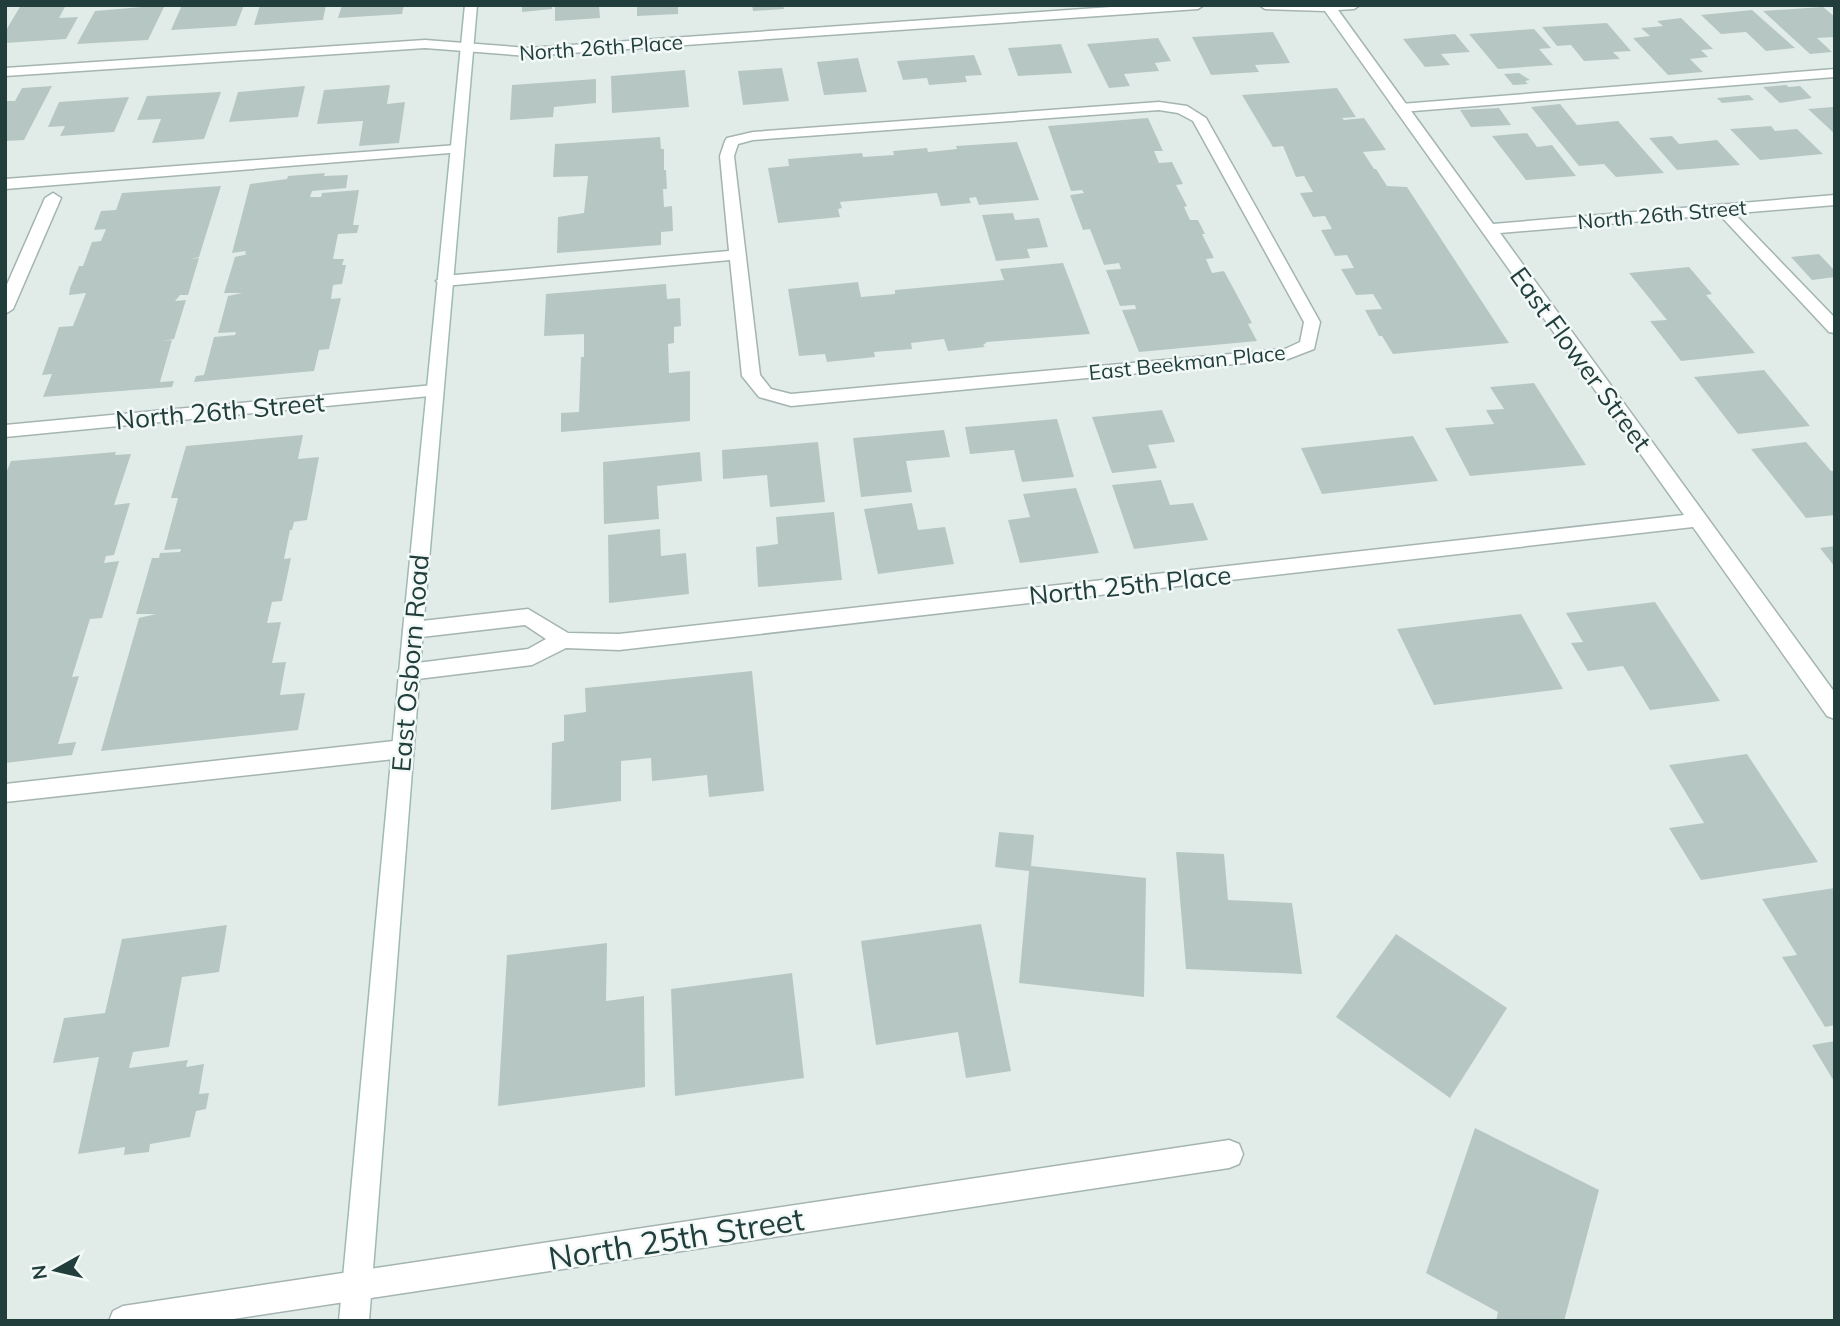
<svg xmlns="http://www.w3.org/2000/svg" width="1840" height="1326" viewBox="0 0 1840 1326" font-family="Mulish,sans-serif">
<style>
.building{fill:#b6c7c3}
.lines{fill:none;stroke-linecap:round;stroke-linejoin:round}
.lane-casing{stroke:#a4b4b2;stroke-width:3}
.street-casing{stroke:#a4b4b2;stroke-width:3}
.secondary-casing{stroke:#9fb9b4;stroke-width:3}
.lane{fill:#fff;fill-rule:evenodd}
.street{fill:#fff;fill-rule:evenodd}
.secondary{fill:#fff;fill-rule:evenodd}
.labels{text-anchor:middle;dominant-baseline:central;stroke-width:5;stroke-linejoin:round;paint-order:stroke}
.far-street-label{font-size:21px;fill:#213e3c;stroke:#f2f9f7}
.street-label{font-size:26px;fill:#213e3c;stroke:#f2f9f7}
.near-street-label{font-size:32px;fill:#213e3c;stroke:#f2f9f7}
</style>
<rect width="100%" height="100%" fill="#e1ece9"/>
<g class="building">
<polygon points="21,5 66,5 59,18 78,17 66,39 5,43 5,32"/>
<polygon points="165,5 148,40 77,44 95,11"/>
<polygon points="182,5 216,7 244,5 236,26 171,30"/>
<polygon points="260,5 326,5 323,20 254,25"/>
<polygon points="342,5 404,5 402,14 338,18"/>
<polygon points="522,5 552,5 552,9 522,12"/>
<polygon points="555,5 599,5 600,18 555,21"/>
<polygon points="637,5 678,5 678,14 637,16"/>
<polygon points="752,5 783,5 784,9 753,11"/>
<polygon points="1823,7 1835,17 1835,37 1817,38 1832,52 1810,54 1763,11"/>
<polygon points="1752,10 1795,48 1766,51 1746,32 1721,34 1701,15"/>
<polygon points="1681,18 1713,49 1701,50 1708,57 1690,59 1703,72 1668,75 1633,38 1650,36 1641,28 1663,26 1657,21"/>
<polygon points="1607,23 1631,51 1613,52 1620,59 1584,61 1571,45 1557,46 1542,27"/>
<polygon points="1534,29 1551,48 1539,49 1553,65 1498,69 1469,34"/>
<polygon points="1273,32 1290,63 1255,65 1259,72 1211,75 1192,37"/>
<polygon points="1455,34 1470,52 1441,54 1450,65 1425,67 1403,39"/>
<polygon points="1158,38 1171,61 1155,63 1159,71 1124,74 1130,86 1109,88 1087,44"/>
<polygon points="1061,44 1072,73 1018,76 1008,48"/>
<polygon points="974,55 982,75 965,76 967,82 929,85 927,78 903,80 897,61"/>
<polygon points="858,58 867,92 824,95 817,62"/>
<polygon points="782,68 789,101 743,105 738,71"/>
<polygon points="685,70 689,107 612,113 611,76"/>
<polygon points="1519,73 1530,80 1525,81 1528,84 1513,85 1504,74"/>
<polygon points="596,79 596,103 554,107 553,117 510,120 512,85"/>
<polygon points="390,85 387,104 405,102 399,143 359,146 363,121 317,124 324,90"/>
<polygon points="1786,85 1789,87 1800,86 1812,98 1780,103 1763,87"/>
<polygon points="52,86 24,140 5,141 5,101 15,101 22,88"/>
<polygon points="305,86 298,117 229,122 238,92"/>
<polygon points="1337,88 1356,117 1342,118 1344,120 1364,118 1386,150 1363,152 1374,169 1376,169 1387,186 1407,187 1509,343 1393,354 1382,336 1379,336 1365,310 1382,309 1373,294 1356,295 1341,269 1354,268 1347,255 1335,256 1321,230 1332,229 1325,216 1313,217 1300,193 1313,192 1304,176 1296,177 1283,146 1273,147 1242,95"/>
<polygon points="221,92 204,139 152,143 161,119 137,120 147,96"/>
<polygon points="1749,95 1754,100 1722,103 1717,98"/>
<polygon points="129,97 114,132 60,136 65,126 48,127 59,102"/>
<polygon points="1560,104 1577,125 1618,121 1664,173 1616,177 1604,164 1579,166 1531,107"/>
<polygon points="1833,107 1835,108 1835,134 1808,109"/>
<polygon points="1499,108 1511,125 1471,127 1460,110"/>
<polygon points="1148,118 1163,151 1154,151 1159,163 1172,162 1183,184 1176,185 1187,206 1184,207 1190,220 1198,220 1205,234 1202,234 1214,258 1206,259 1212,273 1224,271 1252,323 1248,324 1257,341 1139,352 1122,310 1136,309 1135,305 1120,306 1106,270 1121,269 1119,263 1104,265 1090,229 1083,230 1070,195 1084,193 1082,190 1071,191 1048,126"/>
<polygon points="1771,126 1775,131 1797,129 1823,154 1760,160 1730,129"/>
<polygon points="1527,133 1537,147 1552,145 1576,176 1526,180 1492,136"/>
<polygon points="1672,136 1679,144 1717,140 1740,165 1677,170 1649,138"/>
<polygon points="660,137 661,149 664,149 664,170 666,170 667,189 663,189 664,207 672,206 673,231 661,232 661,245 557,253 558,217 584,213 588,176 553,177 555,144"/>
<polygon points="1017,142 1039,200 979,205 976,197 969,198 971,203 941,206 937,193 840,202 842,208 838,209 840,217 778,223 768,168 789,166 788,159 862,153 863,157 894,155 893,151 927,148 928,152 957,149 956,146"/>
<polygon points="325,173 324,176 348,175 346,188 312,191 310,197 321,197 322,193 359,190 353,225 359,225 357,233 338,234 333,259 344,259 342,265 346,265 342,284 333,285 331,299 341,298 329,349 319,350 314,371 194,382 196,376 204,375 214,337 235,335 236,332 218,333 228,296 242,293 224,293 235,257 248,254 245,254 246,251 232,253 250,184 287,179 288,176"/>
<polygon points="221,186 199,257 191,259 199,258 188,295 180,295 175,301 186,300 174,339 162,341 172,340 160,382 174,381 172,387 43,397 52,374 42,375 59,327 73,326 86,293 69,295 70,288 79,266 83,266 92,242 101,241 106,229 94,230 101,211 116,210 122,193"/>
<polygon points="1013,213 1015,220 1039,218 1048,247 1027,249 1030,258 996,261 982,215"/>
<polygon points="1819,254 1835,271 1835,277 1812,280 1791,257"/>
<polygon points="1063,263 1090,334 987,342 983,345 985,347 948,351 944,339 911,343 912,349 874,352 875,357 827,362 825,354 799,356 788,289 858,282 861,297 895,294 895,290 1004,280 1000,269"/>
<polygon points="1689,267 1712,294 1706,295 1755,353 1681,361 1650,321 1667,320 1629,273"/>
<polygon points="666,284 667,299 680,298 681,326 674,327 674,343 668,344 669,373 690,371 690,421 561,432 561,413 579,412 581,357 584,357 584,334 544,336 546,294"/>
<polygon points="1764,370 1810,426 1738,434 1694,377"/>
<polygon points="1534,383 1586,465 1470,476 1445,428 1494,424 1486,410 1504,409 1490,387"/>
<polygon points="1162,410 1175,442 1148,445 1157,468 1112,473 1092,417"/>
<polygon points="1057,419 1074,477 1022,482 1014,450 970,454 965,427"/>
<polygon points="944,430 950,457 906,461 912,492 861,497 853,438"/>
<polygon points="303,435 298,459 319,457 307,520 294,522 292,530 290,530 284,559 291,558 282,601 272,602 267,623 281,622 272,663 286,662 280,695 305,693 298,730 101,751 139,618 156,614 136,614 152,558 159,558 160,553 180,552 181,549 164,550 178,498 171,498 186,446"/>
<polygon points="1413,436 1438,481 1322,494 1301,448"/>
<polygon points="818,442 825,502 770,507 767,475 723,479 722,450"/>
<polygon points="1806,442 1831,471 1835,471 1835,515 1806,518 1751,449"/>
<polygon points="116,452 115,455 131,454 114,505 130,503 114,555 106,556 104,563 119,561 102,618 90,619 72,677 79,676 58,744 76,742 72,755 5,763 5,475 11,461"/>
<polygon points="700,452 702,481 657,486 659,519 604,524 603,462"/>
<polygon points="1161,480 1170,505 1193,503 1208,540 1134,549 1112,485"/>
<polygon points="1076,488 1099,553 1020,563 1008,520 1030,517 1023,494"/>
<polygon points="912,503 918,530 945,527 954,564 878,574 864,509"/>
<polygon points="834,512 842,580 758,587 756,547 778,544 776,517"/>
<polygon points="660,529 661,556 686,553 689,594 609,603 608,535"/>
<polygon points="1835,546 1835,567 1820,548"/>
<polygon points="1655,602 1720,701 1650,710 1623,666 1588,671 1571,643 1583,642 1566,613"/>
<polygon points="1521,614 1563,689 1434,705 1397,629"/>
<polygon points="752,671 764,791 709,797 707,775 652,781 651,758 621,761 621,801 551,810 552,743 564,741 564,715 586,712 585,688"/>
<polygon points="1747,754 1818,862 1701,880 1669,828 1704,823 1669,765"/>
<polygon points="999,832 1034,835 1031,866 1146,878 1144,997 1019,983 1029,871 995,867"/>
<polygon points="1176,852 1224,854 1228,900 1292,903 1302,974 1186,969"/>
<polygon points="1835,888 1835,1025 1825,1027 1782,957 1797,955 1762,899"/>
<polygon points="981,924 1011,1071 966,1078 958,1032 876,1045 861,941"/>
<polygon points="227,925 219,972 182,977 169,1047 133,1052 129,1068 188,1060 186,1067 204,1064 199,1094 209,1093 206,1109 196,1111 190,1137 150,1144 149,1152 124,1155 125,1147 78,1154 99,1057 53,1063 64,1018 105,1013 122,939"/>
<polygon points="1396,934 1507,1008 1450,1098 1336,1017"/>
<polygon points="607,943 606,1001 644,996 645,1087 498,1106 507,955"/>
<polygon points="792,973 804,1078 675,1096 671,989"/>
<polygon points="1835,1041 1835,1083 1812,1045"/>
<polygon points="1475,1128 1599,1190 1564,1321 1496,1321 1498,1312 1426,1273"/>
</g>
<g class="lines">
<defs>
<g id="lane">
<polygon points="1835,69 1835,77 1401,112 1394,108 1401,104"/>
<polygon points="457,145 464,149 462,152 5,189 5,179"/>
<polygon points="1722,204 1727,206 1835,318 1835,333 1829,332 1717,212 1714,209"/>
<polygon points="403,740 411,743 414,749 411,755 403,758 5,802 5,784"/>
</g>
<g id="street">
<polygon points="1139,5 1204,5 1198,9 528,56 425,48 5,76 5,68 425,40 528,48"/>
<polygon points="1259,5 1360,5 1354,9 1338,10 1493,224 1835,195 1835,205 1500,233 1835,693 1835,719 1827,716 1693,527 619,650 566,648 532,665 409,680 402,678 398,672 402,666 409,664 528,649 546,639 525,625 413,638 406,636 403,630 406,624 413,622 528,609 568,633 619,634 1684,515 1325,11 1265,9"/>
<path d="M 1159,102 L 1187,106 L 1206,118 L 1320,322 L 1314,349 L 1288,359 L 791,406 L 759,397 L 742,376 L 730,260 L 444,286 L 436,281 L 444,276 L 729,251 L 720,156 L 725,141 L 727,138 L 753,132 ZM 1159,110 L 1178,113 L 1193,121 L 1304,322 L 1300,342 L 1285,349 L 791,394 L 771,389 L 760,375 L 734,156 L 738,144 L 753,140 Z"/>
<polygon points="53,193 61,198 13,309 5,314 5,289 45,198"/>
<polygon points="434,385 443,391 440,395 5,437 5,425"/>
<polygon points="1229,1140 1239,1144 1243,1154 1239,1164 1229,1168 220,1321 109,1321 113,1311 123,1306"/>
</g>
<polygon id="secondary" points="465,5 477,5 423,630 369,1321 339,1321 403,630"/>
</defs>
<use href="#lane" class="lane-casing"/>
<use href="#street" class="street-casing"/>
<use href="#secondary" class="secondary-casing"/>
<use href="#lane" class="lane"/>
<use href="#street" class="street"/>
<use href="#secondary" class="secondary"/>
</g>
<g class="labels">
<g class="far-street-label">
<text transform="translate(601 47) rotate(-4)">North 26th Place</text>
<text transform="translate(1662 214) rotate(-5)">North 26th Street</text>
<text transform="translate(1187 362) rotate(-6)">East Beekman Place</text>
</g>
<g class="street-label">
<text transform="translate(1581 359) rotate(54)">East Flower Street</text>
<text transform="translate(220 411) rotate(-5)">North 26th Street</text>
<text transform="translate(1130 585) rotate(-6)">North 25th Place</text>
<text transform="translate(410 663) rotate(-85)">East Osborn Road</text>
</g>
<g class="near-street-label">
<text transform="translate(676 1238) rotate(-9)">North 25th Street</text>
</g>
</g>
<rect width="1840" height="1326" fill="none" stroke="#213e3c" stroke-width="14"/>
<g transform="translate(56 1270) rotate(262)" stroke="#f2f9f7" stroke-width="5" paint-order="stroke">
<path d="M0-5L12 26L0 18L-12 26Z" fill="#213e3c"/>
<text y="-10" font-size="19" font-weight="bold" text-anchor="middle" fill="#213e3c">N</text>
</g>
</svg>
